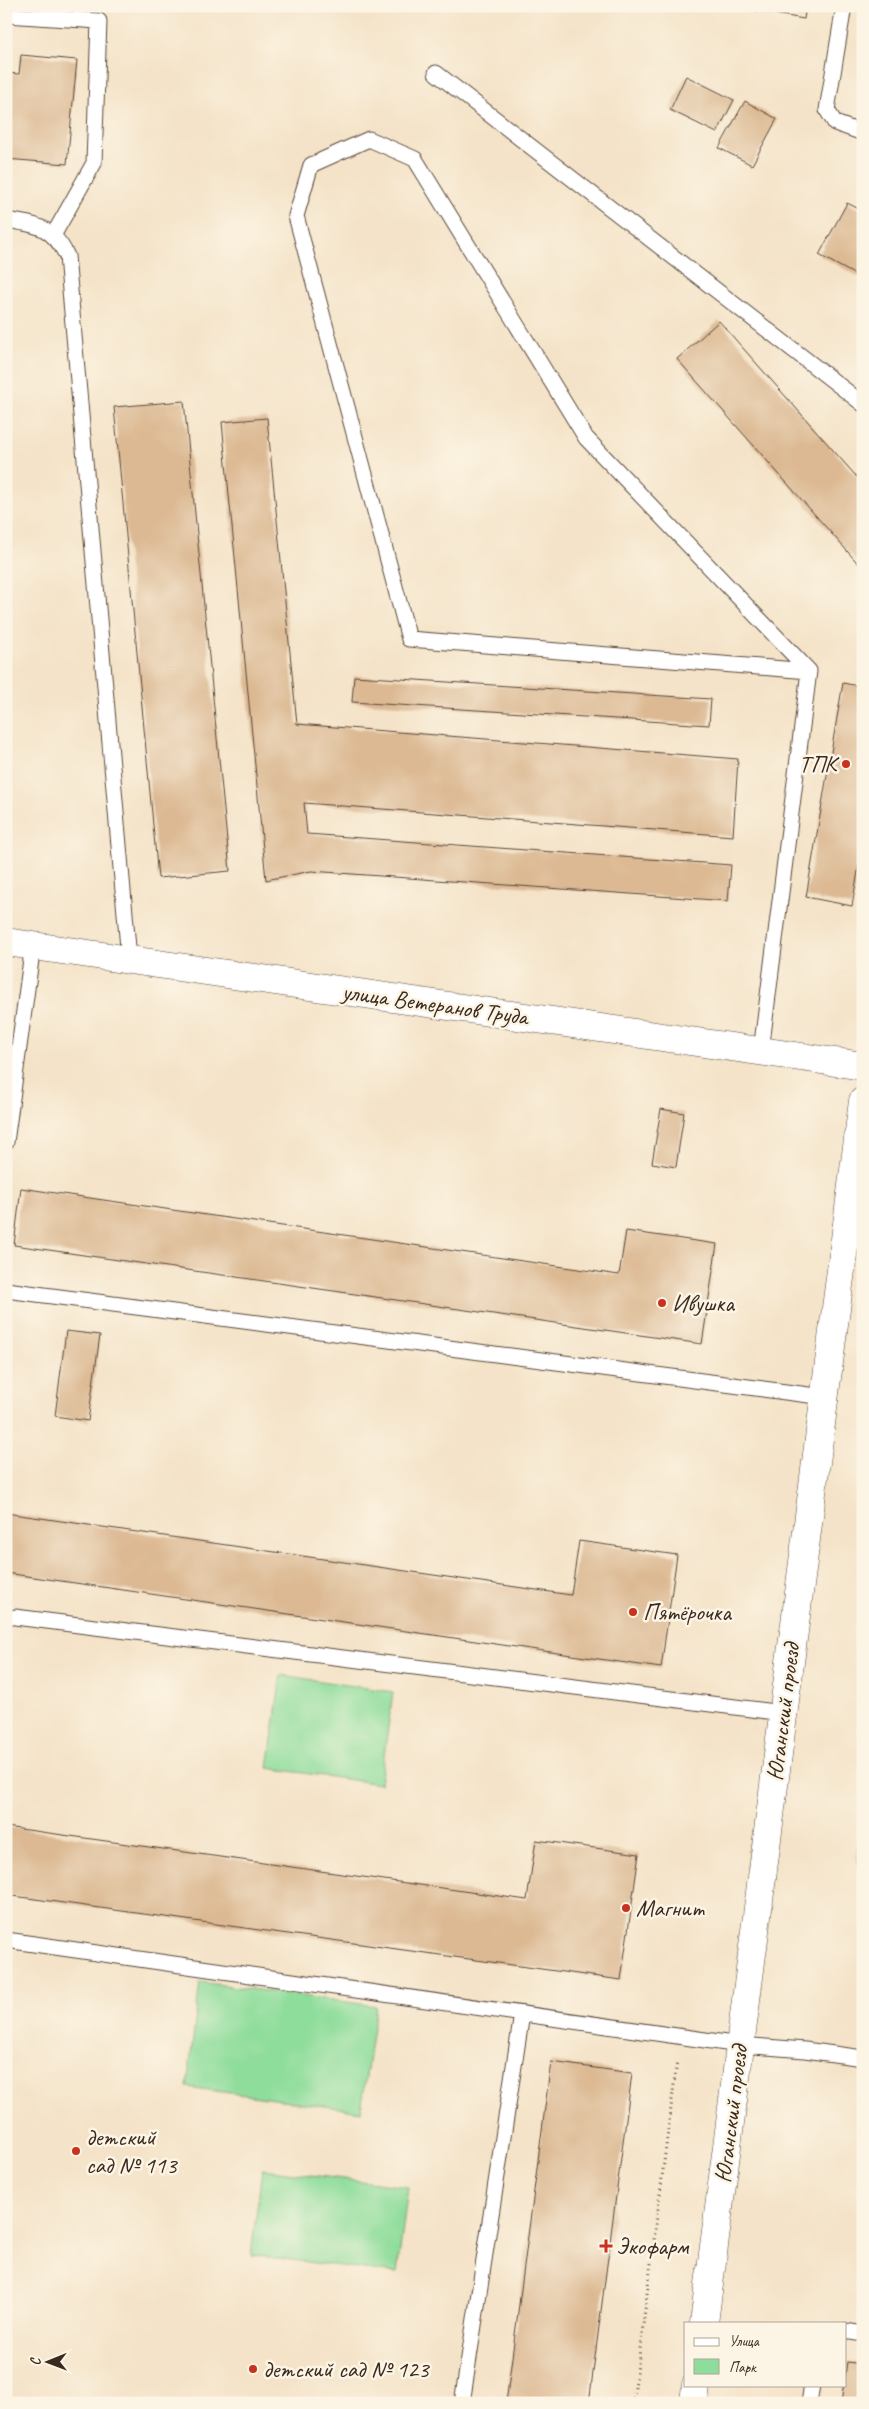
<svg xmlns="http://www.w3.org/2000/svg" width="869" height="2409" viewBox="0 0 869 2409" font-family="Caveat,sans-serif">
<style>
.green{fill:#8fdd9b;stroke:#65845c}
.building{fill:#dcb993}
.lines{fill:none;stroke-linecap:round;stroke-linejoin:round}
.service-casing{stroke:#574638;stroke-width:17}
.minor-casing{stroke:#574638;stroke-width:29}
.secondary-casing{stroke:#574638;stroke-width:29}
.path{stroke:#574638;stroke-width:3;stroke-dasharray:1 4;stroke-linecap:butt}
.service{stroke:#fff;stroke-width:15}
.minor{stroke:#fff;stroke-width:28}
.secondary{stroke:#fff;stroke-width:28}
.poi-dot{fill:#c8321e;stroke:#fcf5e5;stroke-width:2}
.labels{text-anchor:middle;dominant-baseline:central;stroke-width:5;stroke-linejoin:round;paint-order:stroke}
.poi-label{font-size:24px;fill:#3b2a1e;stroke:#fcf5e5;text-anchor:start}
.street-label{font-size:24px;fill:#3b2a1e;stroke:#fcf5e5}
</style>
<rect width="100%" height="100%" fill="#fcf5e5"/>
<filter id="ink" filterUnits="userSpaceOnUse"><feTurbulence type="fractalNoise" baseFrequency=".02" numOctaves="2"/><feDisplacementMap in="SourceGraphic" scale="10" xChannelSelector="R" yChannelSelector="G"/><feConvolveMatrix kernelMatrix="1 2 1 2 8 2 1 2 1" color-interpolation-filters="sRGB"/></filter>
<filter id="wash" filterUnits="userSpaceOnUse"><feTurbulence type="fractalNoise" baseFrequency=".0096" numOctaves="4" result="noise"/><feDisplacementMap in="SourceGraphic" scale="20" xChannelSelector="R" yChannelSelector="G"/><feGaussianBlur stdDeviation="1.12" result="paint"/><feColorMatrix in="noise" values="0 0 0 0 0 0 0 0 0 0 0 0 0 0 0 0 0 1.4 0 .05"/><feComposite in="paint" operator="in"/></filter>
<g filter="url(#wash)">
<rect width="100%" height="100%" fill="#f4e3c8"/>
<g class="green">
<polygon points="281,1675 393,1692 380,1784 268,1768"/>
<path d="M 863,1804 L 863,1885 C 854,1859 859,1830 863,1804 Z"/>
<polygon points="200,1982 376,2006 361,2111 187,2087"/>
<polygon points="262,2169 408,2187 397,2273 251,2255"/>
</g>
<g id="blocks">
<g class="building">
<polygon points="727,6 806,6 804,19"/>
<polygon points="21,55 77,60 67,164 6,159 6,73 19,74"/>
<polygon points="686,76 734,100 717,133 670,110"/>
<polygon points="745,101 777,119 752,165 719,148"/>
<polygon points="847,203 863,211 863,279 819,255"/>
<polygon points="719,321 863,484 863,569 677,359"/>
<polygon points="184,401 230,871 158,878 114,407"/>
<polygon points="267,418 297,724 738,759 733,836 304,803 307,834 731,865 728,901 311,871 266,880 222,422"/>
<polygon points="354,676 711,699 709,725 352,702"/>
<polygon points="843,683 863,687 863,842 852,906 806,897"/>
<polygon points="661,1109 684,1113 676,1167 652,1163"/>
<polygon points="21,1188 619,1275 626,1231 717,1244 702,1344 14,1245"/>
<polygon points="66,1331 100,1335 88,1421 55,1416"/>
<polygon points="6,1513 571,1595 579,1541 677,1555 661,1668 6,1573"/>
<polygon points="6,1827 527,1900 536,1840 639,1854 621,1980 6,1895"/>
<polygon points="551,2062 632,2073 589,2403 506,2403"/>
<polygon points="847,2362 863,2364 863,2403 841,2403"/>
</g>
</g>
</g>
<g filter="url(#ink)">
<use href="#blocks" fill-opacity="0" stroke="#574638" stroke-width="1"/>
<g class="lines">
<defs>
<g id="service">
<polyline points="844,6 827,110 835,123 863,133"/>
<polyline points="6,15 99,21 94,163 54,234"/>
<polyline points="436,73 863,404"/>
<path d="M 6,220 C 38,225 52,226 67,256 L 129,959"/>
<polyline points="761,1051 809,671 586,438 415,159 369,139 311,165 296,216 409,639 809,671"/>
<polyline points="6,1142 33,945"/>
<polyline points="6,1290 824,1397"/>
<polyline points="15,1617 783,1713"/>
<polyline points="6,1940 740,2045 805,2050 863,2058"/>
<polyline points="845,2331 863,2334"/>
<polyline points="462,2403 522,2014"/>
<polyline points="809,2403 812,2385"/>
</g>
<g id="minor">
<polyline points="704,2323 863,1101"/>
<polyline points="694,2403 696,2385"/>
</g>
<polyline id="secondary" points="6,942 863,1066"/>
</defs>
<use href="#service" class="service-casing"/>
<use href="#minor" class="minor-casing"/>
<use href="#secondary" class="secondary-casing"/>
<polyline class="path" points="633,2403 677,2061"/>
<use href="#service" class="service"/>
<use href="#minor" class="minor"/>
<use href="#secondary" class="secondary"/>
</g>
</g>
<g class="poi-dot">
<circle cx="846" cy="764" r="5"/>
<circle cx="662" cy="1303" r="5"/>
<circle cx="633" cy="1612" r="5"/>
<circle cx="626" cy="1908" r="5"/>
<circle cx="76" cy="2151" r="5"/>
<path d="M603.5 2238.5h5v5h5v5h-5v5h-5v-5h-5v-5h5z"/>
<circle cx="253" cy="2369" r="5"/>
</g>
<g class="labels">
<g class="poi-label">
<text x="836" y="764" text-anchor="end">ТПК</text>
<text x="672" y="1303">Ивушка</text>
<text x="643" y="1612">Пятёрочка</text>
<text x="636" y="1908">Магнит</text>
<text x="86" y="2137">детский<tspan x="86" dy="28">сад № 113</tspan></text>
<text x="616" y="2246">Экофарм</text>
<text x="263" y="2369">детский сад № 123</text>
</g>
<g class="street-label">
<text transform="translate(435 1004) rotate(8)">улица Ветеранов Труда</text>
<text transform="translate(783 1712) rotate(-83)">Юганский проезд</text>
<text transform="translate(731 2114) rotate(-83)">Юганский проезд</text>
</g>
</g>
<rect width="869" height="2409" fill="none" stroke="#fcf5e5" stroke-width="25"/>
<rect x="684" y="2322" width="162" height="65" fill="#fcf5e5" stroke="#afa495"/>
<rect x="694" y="2338" width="25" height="8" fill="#ffffff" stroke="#afa495"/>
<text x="729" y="2346" font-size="15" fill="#3b2a1e">Улица</text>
<rect x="694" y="2359" width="25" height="15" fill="#8fdd9b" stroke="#afa495"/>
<text x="729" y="2372" font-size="15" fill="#3b2a1e">Парк</text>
<g transform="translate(48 2362) rotate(269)" stroke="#fcf5e5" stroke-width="4" paint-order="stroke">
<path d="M0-4L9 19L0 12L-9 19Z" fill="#3b2a1e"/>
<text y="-8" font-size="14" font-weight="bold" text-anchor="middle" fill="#3b2a1e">С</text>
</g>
</svg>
